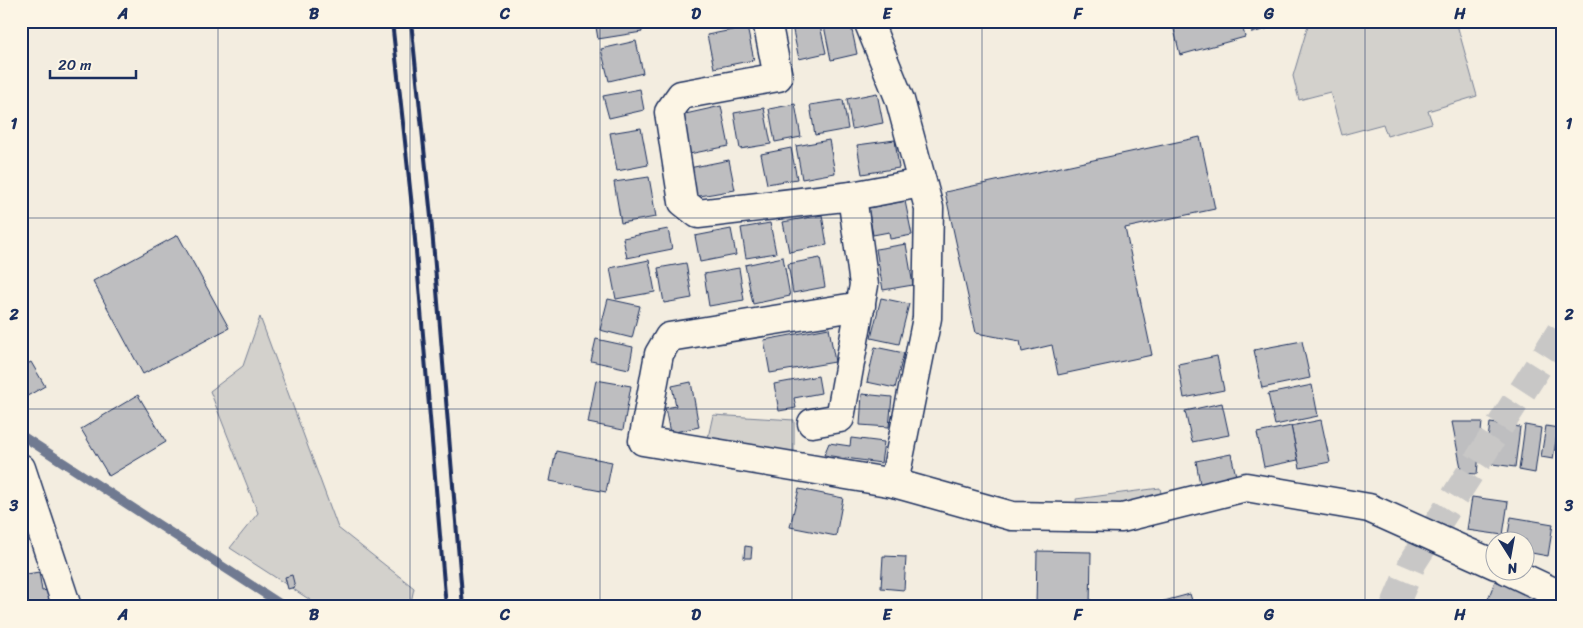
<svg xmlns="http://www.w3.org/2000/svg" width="1583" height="628" viewBox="0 0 1583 628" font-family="Sriracha,sans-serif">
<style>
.green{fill:#d3d1cc;stroke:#778095}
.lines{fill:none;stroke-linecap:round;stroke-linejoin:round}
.stream{stroke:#707a91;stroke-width:9}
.building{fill:#bebec0;stroke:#1b2f5e}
.major-tunnel{stroke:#c8c7c6;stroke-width:28;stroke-dasharray:28 14;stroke-linecap:butt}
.minor-casing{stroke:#1b2f5e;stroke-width:31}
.minor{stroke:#fcf5e5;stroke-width:28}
.rail{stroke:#1b2f5e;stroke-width:4}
.grid{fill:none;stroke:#1b2f5e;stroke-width:1;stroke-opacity:0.55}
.neatline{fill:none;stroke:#1b2f5e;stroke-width:2}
.grid-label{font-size:16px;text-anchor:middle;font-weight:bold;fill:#1b2f5e}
</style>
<rect width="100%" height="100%" fill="#f3ede0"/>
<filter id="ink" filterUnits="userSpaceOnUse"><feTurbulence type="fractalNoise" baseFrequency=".02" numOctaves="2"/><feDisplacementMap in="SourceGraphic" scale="10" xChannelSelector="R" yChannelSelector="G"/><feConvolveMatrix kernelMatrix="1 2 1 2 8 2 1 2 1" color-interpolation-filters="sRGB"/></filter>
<g filter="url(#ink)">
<g class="green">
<polygon points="1312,21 1456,21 1477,96 1428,111 1432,123 1387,136 1383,124 1342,135 1330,92 1299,100 1293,76 1309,22"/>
<polygon points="260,317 338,528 414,588 410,607 321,607 230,548 258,513 210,391 243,366"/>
<polygon points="713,415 794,420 794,452 707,442"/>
<polygon points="1160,488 1163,504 1078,515 1076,499"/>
</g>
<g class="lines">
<polyline class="stream" points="21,435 285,607"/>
</g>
<g class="building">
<polygon points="595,21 640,21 642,32 598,39"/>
<polygon points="669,21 698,21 670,27"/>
<polygon points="791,21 819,21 826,53 799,59"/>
<polygon points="823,21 850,21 857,54 831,60"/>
<polygon points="1172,21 1241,21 1245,37 1180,55"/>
<polygon points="1249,21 1275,21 1276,26 1252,33"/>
<polygon points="747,27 754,60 714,68 707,35"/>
<polygon points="636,41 643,73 609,81 601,49"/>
<polygon points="640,89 644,110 609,118 603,96"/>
<polygon points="877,93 883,123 852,129 847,99"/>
<polygon points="843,100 848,129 815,135 810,105"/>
<polygon points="795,104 801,137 775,142 769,109"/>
<polygon points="721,106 729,146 689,154 681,115"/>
<polygon points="764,108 771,144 740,149 734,113"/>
<polygon points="641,128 648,165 617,171 610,133"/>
<polygon points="1200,137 1215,209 1125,228 1152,355 1058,375 1052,345 1022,352 1020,341 976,333 945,192"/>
<polygon points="829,140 835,173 802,179 796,146"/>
<polygon points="895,140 899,168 862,174 857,145"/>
<polygon points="791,148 797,179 767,184 761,154"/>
<polygon points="729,160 735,190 694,197 689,168"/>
<polygon points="649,177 656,217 621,223 614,182"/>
<polygon points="905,201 912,235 890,239 889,232 873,235 868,208"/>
<polygon points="822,215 827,245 789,252 783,222"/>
<polygon points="770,223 776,253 746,258 741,228"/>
<polygon points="668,229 672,249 627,258 623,238"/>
<polygon points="731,229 736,255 700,262 695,236"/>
<polygon points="178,235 229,328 143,374 93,281"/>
<polygon points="906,244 913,285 883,290 876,249"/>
<polygon points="783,257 790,296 753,304 745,265"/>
<polygon points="820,258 825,287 793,293 788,264"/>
<polygon points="649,260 655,292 616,299 610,268"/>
<polygon points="686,263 692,298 664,303 658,268"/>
<polygon points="739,268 744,300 709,306 704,274"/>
<polygon points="881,298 909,304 899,344 871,338"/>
<polygon points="608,299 640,306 632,338 600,330"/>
<polygon points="829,328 835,362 770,373 764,340"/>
<polygon points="596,339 633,347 629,369 591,361"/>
<polygon points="1302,341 1310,378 1262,388 1254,350"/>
<polygon points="875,347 904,353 895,388 867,382"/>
<polygon points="1217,356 1224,390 1184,398 1178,364"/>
<polygon points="31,362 45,386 22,399 21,367"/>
<polygon points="818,376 821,393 794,398 796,408 779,411 774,384"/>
<polygon points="596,380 631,386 623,430 588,423"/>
<polygon points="691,382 699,427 670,433 665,408 676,406 672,386"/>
<polygon points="1312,385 1318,416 1275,425 1268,394"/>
<polygon points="862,394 892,397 889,427 860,425"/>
<polygon points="138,395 166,442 109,476 81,429"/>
<polygon points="1222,403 1229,435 1192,442 1185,411"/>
<polygon points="1321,420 1330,462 1300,468 1291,426"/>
<polygon points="1452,422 1482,422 1477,474 1462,473"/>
<polygon points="1490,423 1520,427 1515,467 1485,463"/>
<polygon points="1525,425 1541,428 1535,473 1519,470"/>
<polygon points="1291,426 1298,460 1264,467 1257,433"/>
<polygon points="1546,426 1558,428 1553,459 1541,457"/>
<polygon points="851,438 884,442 881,463 824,455 829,443 850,446"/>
<polygon points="556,451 612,462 606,492 550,481"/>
<polygon points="1231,454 1236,476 1200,484 1196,461"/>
<polygon points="799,489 843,498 836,536 790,527"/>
<polygon points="1472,497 1508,502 1503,535 1467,530"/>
<polygon points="1511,517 1553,524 1548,556 1526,552 1526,540 1507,540"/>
<polygon points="745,546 752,547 751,558 744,558"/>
<polygon points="1037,551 1091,552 1090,607 1036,607"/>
<polygon points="883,556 906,557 904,590 881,588"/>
<polygon points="39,572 42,591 53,589 56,607 21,607 21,575"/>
<polygon points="292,575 295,587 288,589 285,577"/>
<polygon points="1495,581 1534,596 1530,607 1485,607"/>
<polygon points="1190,594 1194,607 1142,607"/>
</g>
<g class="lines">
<polyline class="major-tunnel" points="1394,607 1413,562 1562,329"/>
<defs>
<g id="minor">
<polyline points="767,21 778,77 681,95 669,112 683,202 698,214 852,196 864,285 840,418 812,423"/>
<polyline points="852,196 921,183"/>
<polyline points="861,306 669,337 659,354 643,441 894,483 927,318 929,208 900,100 868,21"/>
<polyline points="21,468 67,607"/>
<polyline points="894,483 1012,516 1122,518 1246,487 1369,508 1496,565"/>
<polyline points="1507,570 1562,596"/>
</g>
</defs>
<use href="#minor" class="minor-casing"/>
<use href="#minor" class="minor"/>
<g class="rail">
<polyline points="392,21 413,216 446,607"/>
<polyline points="411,21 431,217 463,607"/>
</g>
</g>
</g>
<path class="grid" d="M 218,21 L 218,607M 410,21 L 410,607M 600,21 L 600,607M 792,21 L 792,607M 982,21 L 982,607M 1174,21 L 1174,607M 1365,21 L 1365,607M 21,218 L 1562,218M 21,409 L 1562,409"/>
<rect width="1583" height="628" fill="none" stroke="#fcf5e5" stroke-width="55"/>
<g transform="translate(1510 556) rotate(169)"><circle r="24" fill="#fcf5e5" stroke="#a2a6af"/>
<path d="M0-4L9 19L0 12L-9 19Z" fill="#1b2f5e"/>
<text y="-8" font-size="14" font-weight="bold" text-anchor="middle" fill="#1b2f5e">N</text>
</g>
<path d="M50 70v8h86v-8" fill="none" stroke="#1b2f5e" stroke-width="2.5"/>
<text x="58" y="70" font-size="15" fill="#1b2f5e" stroke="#fcf5e5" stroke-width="4" paint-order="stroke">20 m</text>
<rect x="28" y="28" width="1528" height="572" class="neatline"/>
<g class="grid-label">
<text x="123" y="19">A</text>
<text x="314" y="19">B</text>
<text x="505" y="19">C</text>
<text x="696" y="19">D</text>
<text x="887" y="19">E</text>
<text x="1078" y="19">F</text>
<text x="1269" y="19">G</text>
<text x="1460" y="19">H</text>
<text x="14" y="129">1</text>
<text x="1569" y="129">1</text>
<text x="14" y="320">2</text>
<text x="1569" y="320">2</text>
<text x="14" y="511">3</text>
<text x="1569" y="511">3</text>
<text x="123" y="620">A</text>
<text x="314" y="620">B</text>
<text x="505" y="620">C</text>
<text x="696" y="620">D</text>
<text x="887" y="620">E</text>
<text x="1078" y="620">F</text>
<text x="1269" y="620">G</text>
<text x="1460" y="620">H</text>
</g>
</svg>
